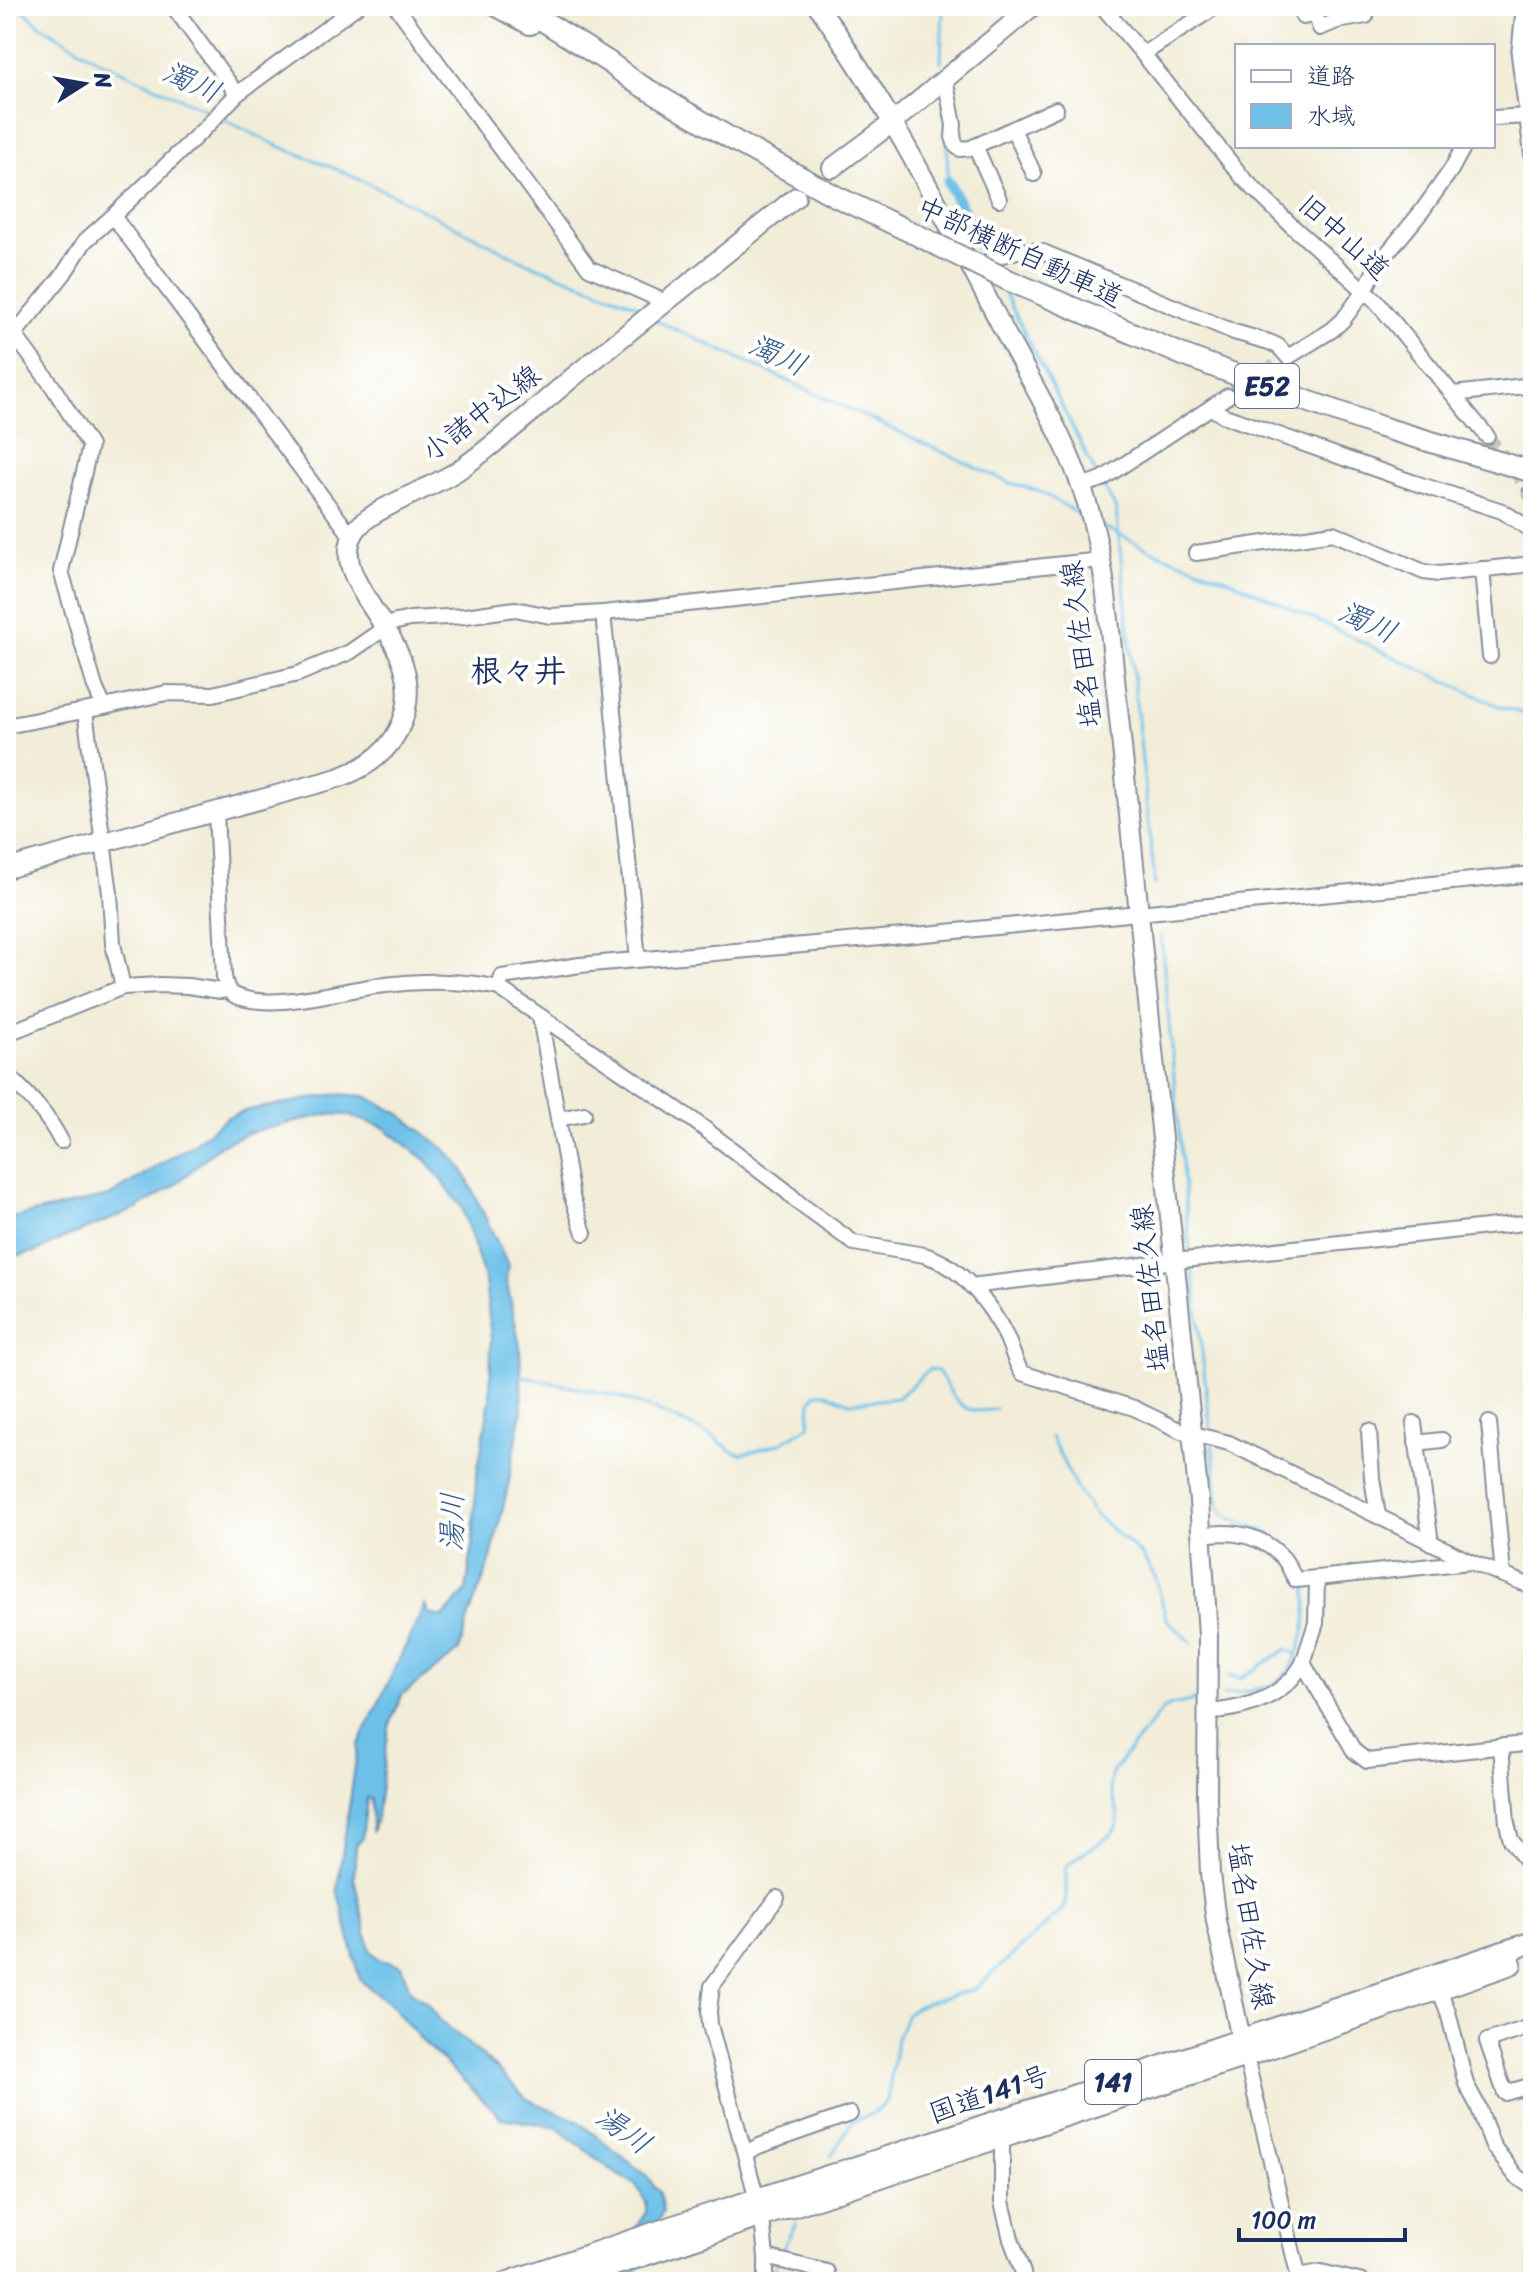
<svg xmlns="http://www.w3.org/2000/svg" width="1539" height="2288" viewBox="0 0 1539 2288" font-family="Sriracha,'Klee One',sans-serif">
<style>
.water{fill:#6dc1e9;stroke:#4478a4;stroke-width:2}
.lines{fill:none;stroke-linecap:round;stroke-linejoin:round}
.stream{stroke:#6dc1e9;stroke-width:3}
.canal{stroke:#6dc1e9;stroke-width:12}
.minor-tunnel{stroke:#c7c7c0;stroke-width:14;stroke-dasharray:14 7;stroke-linecap:butt}
.minor-casing{stroke:#868e9b;stroke-width:18}
.major-casing{stroke:#868e9b;stroke-width:22}
.highway-casing{stroke:#868e9b;stroke-width:24}
.minor{stroke:#fff;stroke-width:14}
.major{stroke:#fff;stroke-width:18}
.highway{stroke:#fff;stroke-width:20}
.highway-bridge-casing{stroke:#868e9b;stroke-width:24;stroke-linecap:butt}
.highway-bridge{stroke:#fff;stroke-width:20}
.labels{text-anchor:middle;dominant-baseline:central;stroke-width:8;stroke-linejoin:round;paint-order:stroke}
.shield{fill:#fff;stroke:#5f6d8e;stroke-width:2}
.shield-label{font-size:26px;font-weight:bold;fill:#1b2f5e}
.street-label{font-size:28px;fill:#1b2f5e;stroke:#fff}
.water-label{font-size:30px;font-style:italic;fill:#345b88;stroke:#fff}
.quarter-label{font-size:32px;font-weight:bold;fill:#1b2f5e;stroke:#fff}
</style>
<rect width="100%" height="100%" fill="#fff"/>
<filter id="ink" filterUnits="userSpaceOnUse"><feTurbulence type="fractalNoise" baseFrequency=".0125" numOctaves="2"/><feDisplacementMap in="SourceGraphic" scale="16" xChannelSelector="R" yChannelSelector="G"/><feConvolveMatrix kernelMatrix="1 2 1 2 8 2 1 2 1" color-interpolation-filters="sRGB"/></filter>
<filter id="wash" filterUnits="userSpaceOnUse"><feTurbulence type="fractalNoise" baseFrequency=".006" numOctaves="4" result="noise"/><feDisplacementMap in="SourceGraphic" scale="32" xChannelSelector="R" yChannelSelector="G"/><feGaussianBlur stdDeviation="1.8" result="paint"/><feColorMatrix in="noise" values="0 0 0 0 0 0 0 0 0 0 0 0 0 0 0 0 0 1.4 0 .05"/><feComposite in="paint" operator="in"/></filter>
<g filter="url(#wash)">
<rect width="100%" height="100%" fill="#f2edd8"/>
<polygon class="water" points="338,1094 365,1096 400,1114 445,1149 462,1168 508,1265 506,1279 520,1346 522,1409 508,1486 491,1559 469,1616 459,1651 402,1695 389,1727 377,1815 372,1832 371,1799 367,1798 362,1839 356,1845 354,1878 370,1950 380,1960 401,1965 410,1990 428,2004 440,2020 493,2065 527,2099 576,2120 647,2176 659,2193 663,2211 632,2282 599,2282 646,2212 646,2202 634,2183 619,2176 556,2127 502,2118 422,2041 391,2005 360,1980 337,1889 358,1746 425,1605 429,1614 443,1617 466,1591 473,1542 476,1479 490,1399 491,1339 485,1280 462,1208 426,1160 383,1127 346,1115 328,1114 247,1133 219,1146 174,1186 136,1209 62,1239 35,1252 6,1258 6,1219 109,1196 193,1144 228,1117 248,1110"/>
<g class="lines">
<g class="stream">
<polyline points="19,6 40,25 98,60 211,112"/>
<polyline points="941,62 943,6"/>
<polyline points="943,106 947,131"/>
<polyline points="221,118 276,145 336,169 393,195 523,261 635,304 643,311"/>
<polyline points="947,138 948,182"/>
<polyline points="1001,286 1097,476"/>
<polyline points="655,320 1010,483 1039,491 1084,517"/>
<polyline points="1101,482 1116,509 1155,885"/>
<polyline points="1101,526 1153,551 1230,580 1503,708 1533,716"/>
<polyline points="1161,935 1190,1253"/>
<polyline points="1192,1264 1211,1432"/>
<path d="M 518,1375 L 620,1397 L 658,1411 L 712,1436 L 734,1452 L 741,1454 L 755,1451 L 781,1443 L 809,1426 L 811,1401 L 817,1393 L 826,1393 L 849,1403 L 897,1398 L 930,1369 L 938,1371 C 956,1400 959,1417 996,1409"/>
<polyline points="1051,1437 1076,1488 1096,1516 1142,1555 1156,1579 1166,1618 1192,1643"/>
<path d="M 1212,1443 L 1219,1507 C 1227,1520 1240,1521 1252,1526 C 1274,1534 1295,1552 1304,1574"/>
<polyline points="1229,1676 1241,1678 1287,1649 1296,1654"/>
<path d="M 1223,1695 C 1238,1692 1259,1691 1273,1684 C 1303,1667 1310,1617 1306,1586"/>
<path d="M 831,2156 L 852,2122 L 876,2112 L 887,2101 L 897,2039 L 906,2016 L 914,2008 L 926,2003 L 975,1989 L 1060,1912 C 1071,1897 1064,1883 1066,1867 C 1078,1852 1100,1847 1113,1832 C 1129,1813 1102,1794 1113,1771 L 1163,1709 L 1171,1705 L 1196,1700"/>
<polyline points="779,2255 796,2223"/>
<polyline points="775,2266 776,2282"/>
</g>
<polyline class="canal" points="948,182 987,258"/>
</g>
</g>
<g filter="url(#ink)">
<g class="lines">
<g class="minor-tunnel">
<polyline points="1228,396 1276,365"/>
<polyline points="1487,436 1531,492"/>
</g>
<defs>
<g id="minor">
<polyline points="173,6 237,94"/>
<polyline points="396,6 589,268 665,302"/>
<polyline points="1102,6 1143,54 1243,178 1292,226 1376,301 1487,436"/>
<polyline points="1299,6 1303,17 1315,14 1320,28 1337,21 1366,16"/>
<polyline points="1524,6 1519,55 1533,162"/>
<polyline points="1143,54 1217,6"/>
<polyline points="945,78 954,125 953,137 956,146 960,149 971,148 1056,109"/>
<polyline points="1493,118 1528,116"/>
<polyline points="1013,129 1034,174"/>
<polyline points="975,146 999,199"/>
<polyline points="113,216 352,537"/>
<path d="M 975,268 C 1000,255 1014,247 1043,252 L 1234,332 L 1269,342 L 1278,346 L 1288,357 L 1332,330 L 1343,320 L 1365,290 L 1377,266 L 1422,211 L 1451,170 L 1464,146"/>
<polyline points="1454,394 1533,385"/>
<polyline points="1213,406 1217,412 1225,416 1412,482 1502,511 1533,531"/>
<polyline points="1081,486 1102,479 1228,396"/>
<polyline points="1531,492 1533,494"/>
<polyline points="1196,553 1333,533 1424,572 1439,574 1533,564"/>
<polyline points="1482,569 1490,656"/>
<polyline points="603,613 638,959"/>
<polyline points="104,707 166,693 213,694 298,674 350,652 392,623 410,619 465,616 515,609 550,616 603,613 1101,560"/>
<polyline points="85,712 110,893 113,944 123,987"/>
<polyline points="6,726 104,707 95,687 61,571 90,446 53,387 17,338 17,331 63,275 85,241 113,216 207,126 237,94 357,6"/>
<path d="M 216,812 L 224,977 C 226,986 228,993 236,996 C 273,1011 337,991 376,986 C 415,981 461,979 499,988 L 693,1120 L 785,1190 L 800,1204 L 854,1243 L 924,1255 C 961,1265 991,1305 1007,1338 C 1012,1350 1015,1362 1022,1373 L 1134,1408 L 1181,1431 L 1229,1443 L 1471,1562 L 1533,1587"/>
<polyline points="499,988 502,977 580,965 936,933 1533,874"/>
<polyline points="540,1017 572,1197 584,1233"/>
<polyline points="6,1034 123,987 160,985 188,986 221,991 227,989"/>
<path d="M 6,1073 C 27,1094 47,1113 61,1141"/>
<polyline points="558,1119 584,1114"/>
<polyline points="971,1286 1175,1261 1533,1222"/>
<polyline points="1414,1423 1431,1543"/>
<polyline points="1489,1423 1503,1575"/>
<polyline points="1369,1431 1372,1478 1378,1516"/>
<polyline points="1416,1443 1442,1440"/>
<path d="M 1202,1535 C 1232,1530 1261,1534 1283,1558 C 1289,1565 1291,1573 1296,1580 L 1317,1578"/>
<polyline points="1470,1562 1317,1578 1316,1623 1303,1663 1354,1751 1367,1761 1533,1743"/>
<path d="M 1208,1712 C 1245,1709 1284,1698 1303,1663"/>
<polyline points="1501,1746 1507,1823 1511,1840 1533,1870"/>
<polyline points="1439,1989 1448,2012 1466,2084 1478,2106 1493,2146 1516,2176 1533,2188"/>
<polyline points="1533,2026 1487,2041 1505,2093 1533,2085"/>
<polyline points="1244,2049 1300,2282"/>
<polyline points="1002,2135 1002,2202 1011,2239 1023,2273 1024,2282"/>
<polyline points="745,2153 759,2146 850,2114"/>
<polyline points="766,2257 827,2272"/>
<polyline points="1298,2276 1321,2272 1363,2282"/>
<polyline points="766,2282 766,2257 762,2218 710,2025 709,2011 712,1986 777,1898"/>
</g>
<g id="major">
<path d="M 818,6 C 888,104 943,214 999,321 C 1029,379 1066,437 1086,500 C 1102,548 1107,599 1112,649 L 1199,1501 L 1208,1635 L 1207,1798 L 1210,1874 L 1216,1921 L 1241,2039"/>
<polyline points="832,168 892,123 1033,6"/>
<path d="M 6,869 L 331,780 C 359,772 384,757 398,731 C 443,645 318,586 356,530 C 370,508 436,487 460,469 C 502,440 539,405 578,373 C 651,314 723,256 796,197"/>
</g>
<g id="highway">
<polyline points="497,6 530,24"/>
<polyline points="520,6 610,63 635,82 737,142 835,196 921,237"/>
<polyline points="1008,280 1183,355 1310,402 1381,427 1533,472"/>
<polyline points="508,2282 692,2220 1001,2120 1533,1942"/>
<polyline points="563,2282 1246,2056 1511,1964"/>
</g>
</defs>
<use href="#minor" class="minor-casing"/>
<use href="#major" class="major-casing"/>
<use href="#highway" class="highway-casing"/>
<use href="#minor" class="minor"/>
<use href="#major" class="major"/>
<use href="#highway" class="highway"/>
<defs>
<polyline id="highway-bridge" points="921,237 1008,280"/>
</defs>
<use href="#highway-bridge" class="highway-bridge-casing"/>
<use href="#highway-bridge" class="highway-bridge"/>
</g>
</g>
<g class="labels">
<g class="shield">
<rect x="1235" y="364" width="64" height="44" rx="6"/>
<rect x="1085" y="2060" width="56" height="44" rx="6"/>
</g>
<g class="shield-label">
<text x="1267" y="386">E52</text>
<text x="1113" y="2082">141</text>
</g>
<g class="street-label">
<text transform="translate(1344 237) rotate(42)">旧中山道</text>
<text transform="translate(1020 252) rotate(25)">中部横断自動車道</text>
<text transform="translate(481 413) rotate(-37)">小諸中込線</text>
<text transform="translate(1081 644) rotate(-97)">塩名田佐久線</text>
<text transform="translate(1150 1288) rotate(-96)">塩名田佐久線</text>
<text transform="translate(1251 1926) rotate(81)">塩名田佐久線</text>
<text transform="translate(989 2094) rotate(-19)">国道141号</text>
</g>
<g class="water-label">
<text transform="translate(192 82) rotate(25)">濁川</text>
<text transform="translate(778 355) rotate(25)">濁川</text>
<text transform="translate(1368 622) rotate(25)">濁川</text>
<text transform="translate(452 1522) rotate(-89)">湯川</text>
<text transform="translate(624 2130) rotate(36)">湯川</text>
</g>
<g class="quarter-label">
<text x="518" y="671">根々井</text>
</g>
</g>
<rect width="1539" height="2288" fill="none" stroke="#fff" stroke-width="32"/>
<rect x="1235" y="44" width="260" height="104" fill="#ffffff" stroke="#a4acbf" stroke-width="2"/>
<rect x="1251" y="70" width="40" height="12" fill="#ffffff" stroke="#a4acbf" stroke-width="2"/>
<text x="1307" y="84" font-size="24" fill="#1b2f5e">道路</text>
<rect x="1251" y="104" width="40" height="24" fill="#6dc1e9" stroke="#a4acbf" stroke-width="2"/>
<text x="1307" y="124" font-size="24" fill="#1b2f5e">水域</text>
<g transform="translate(84 84) rotate(79)" stroke="#ffffff" stroke-width="6" paint-order="stroke">
<path d="M0-6L14 30L0 20L-14 30Z" fill="#1b2f5e"/>
<text y="-12" font-size="22" font-weight="bold" text-anchor="middle" fill="#1b2f5e">N</text>
</g>
<path d="M1239 2228v12h166v-12" fill="none" stroke="#1b2f5e" stroke-width="4"/>
<text x="1251" y="2228" font-size="24" fill="#1b2f5e" stroke="#ffffff" stroke-width="6" paint-order="stroke">100 m</text>
</svg>
